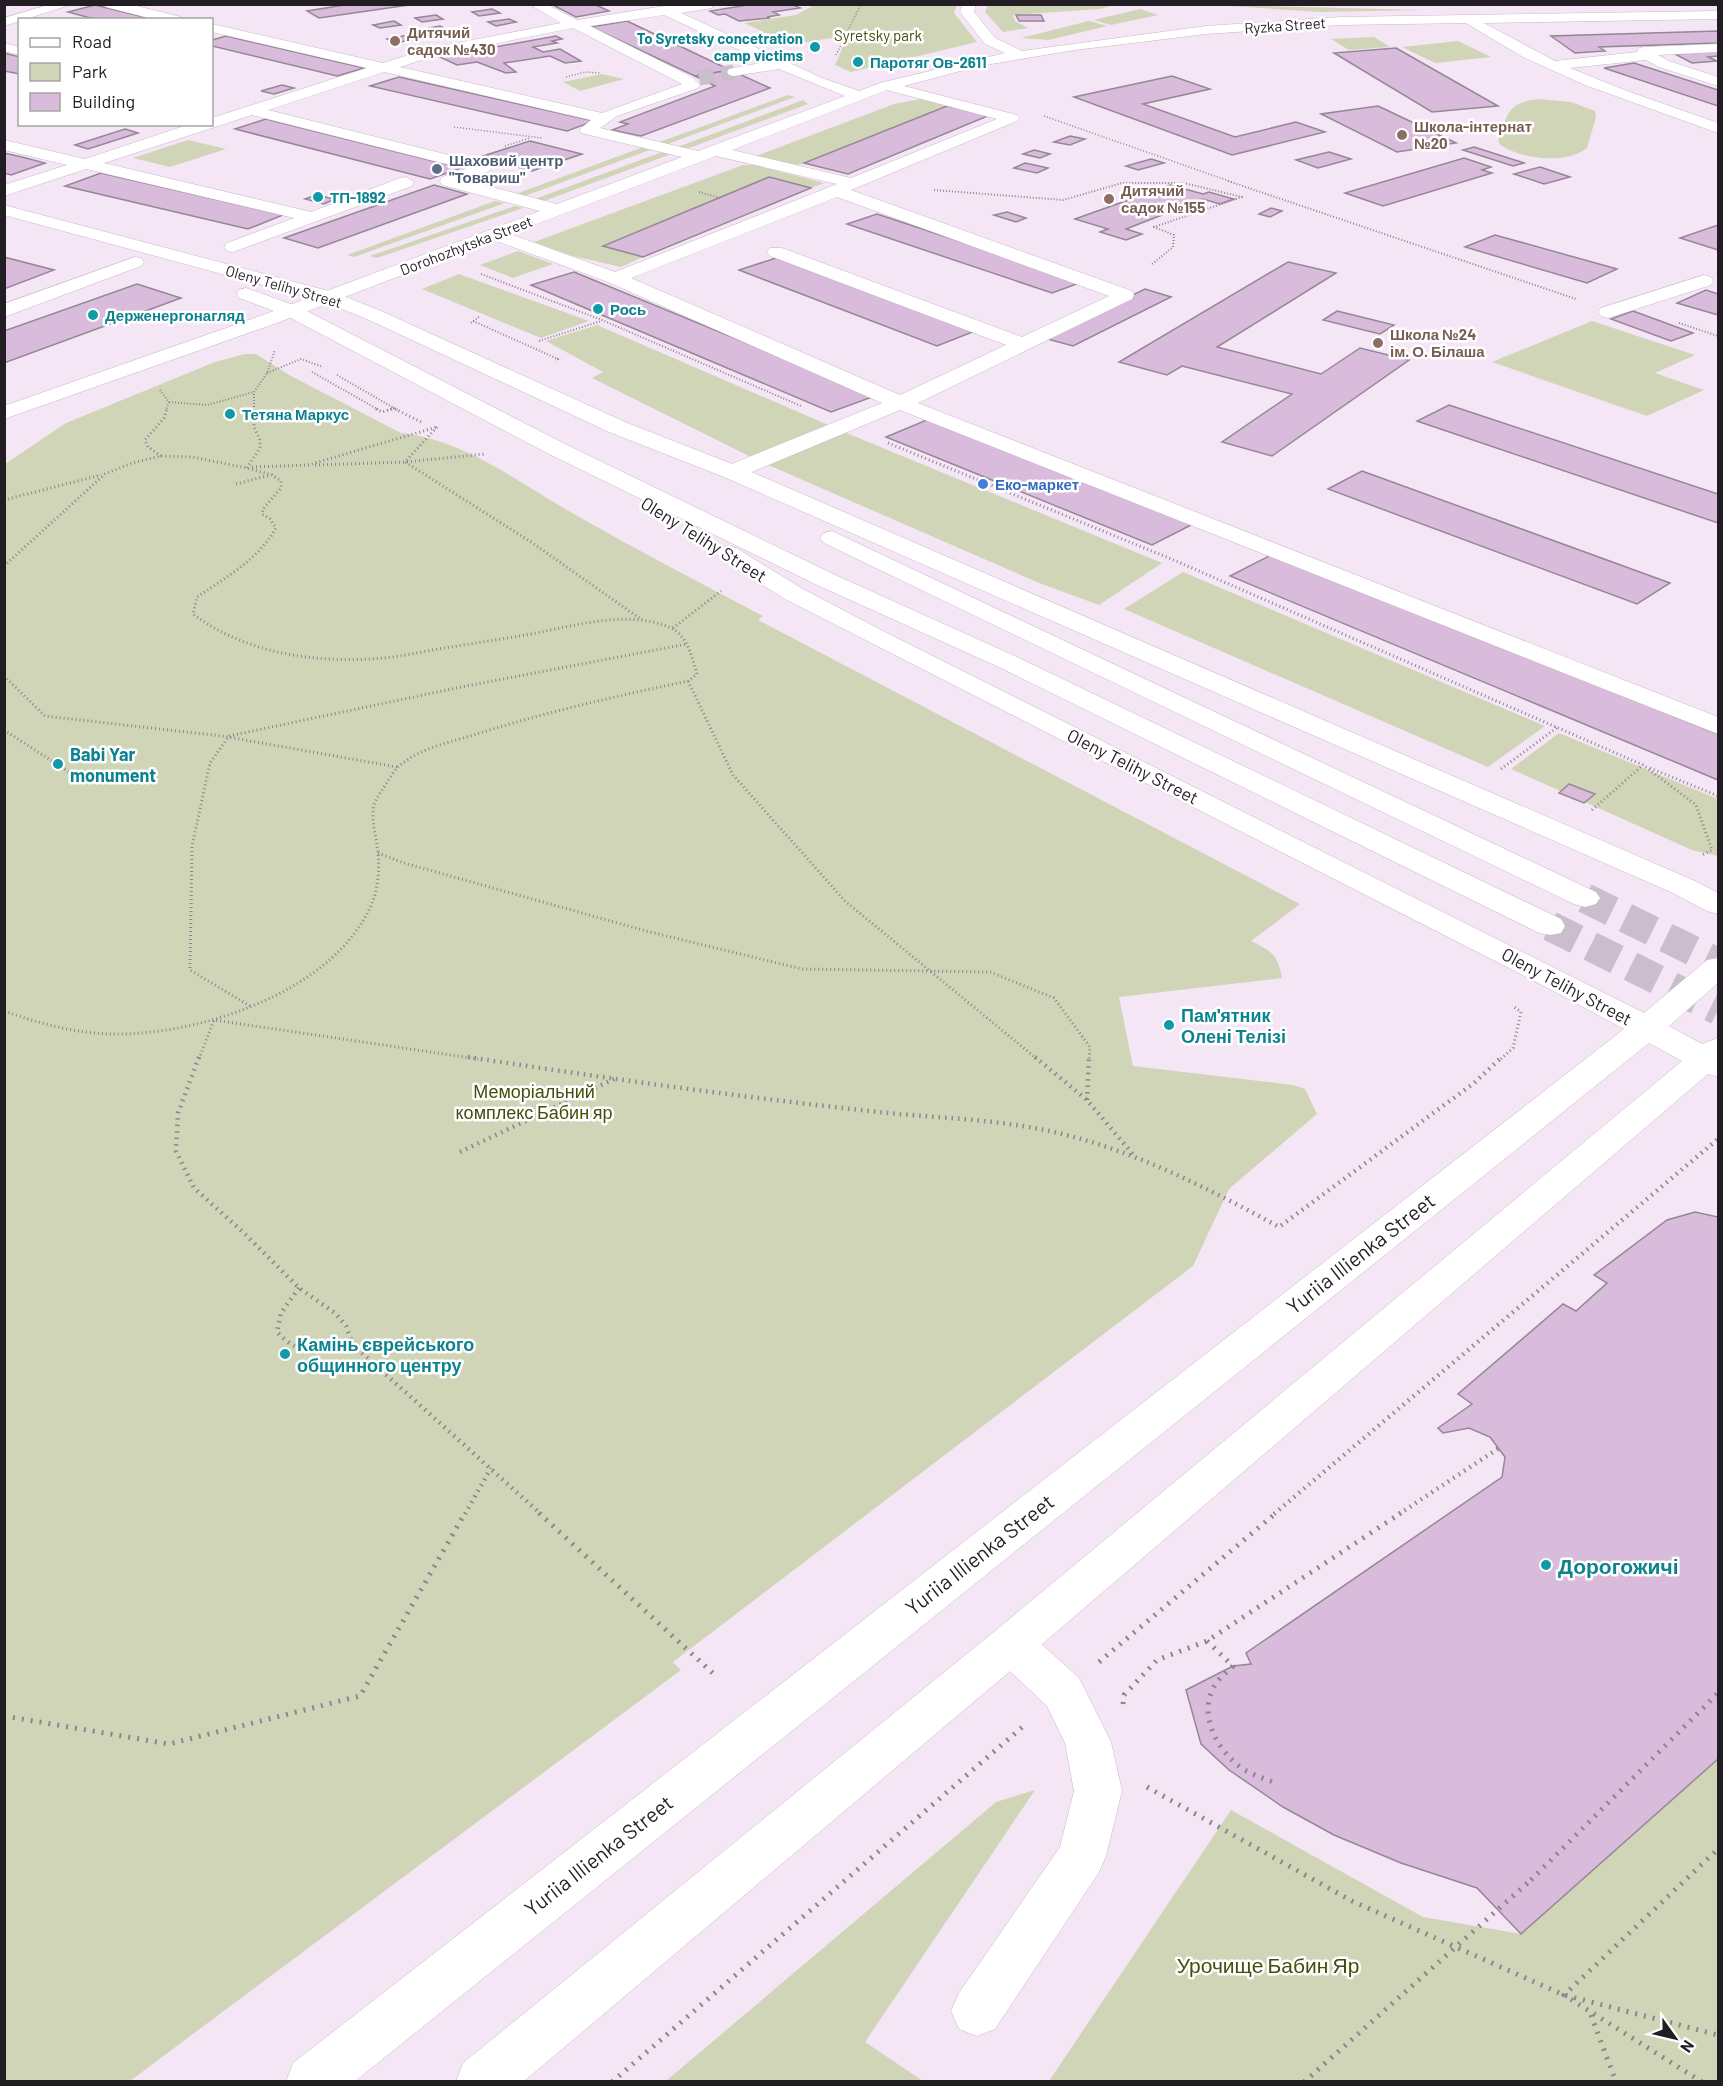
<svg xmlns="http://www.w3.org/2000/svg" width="1723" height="2086" viewBox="0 0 1723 2086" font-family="Barlow,sans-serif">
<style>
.green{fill:#d0d5b8}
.building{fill:#d9bcdb;stroke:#958796;stroke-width:1.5}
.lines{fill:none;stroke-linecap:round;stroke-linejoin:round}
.minor-tunnel{stroke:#cbbecc;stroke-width:15;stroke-dasharray:15 8;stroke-linecap:butt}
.major-tunnel{stroke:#cbbecc;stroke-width:30;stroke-dasharray:30 15;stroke-linecap:butt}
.minor-casing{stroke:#c7b8c8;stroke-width:1}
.major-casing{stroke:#c7b8c8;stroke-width:1}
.path-far4{stroke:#8e848f;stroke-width:1.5;stroke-dasharray:1 2;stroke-linecap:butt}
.path-far3{stroke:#8e848f;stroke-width:2;stroke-dasharray:1 2;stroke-linecap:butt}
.path-far2{stroke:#8e848f;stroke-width:3;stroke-dasharray:1 3;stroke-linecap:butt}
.path-far1{stroke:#8e848f;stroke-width:4.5;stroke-dasharray:1.5 5;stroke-linecap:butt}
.path{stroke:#8e848f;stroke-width:5;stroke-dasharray:2 7;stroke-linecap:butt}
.minor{fill:#fff;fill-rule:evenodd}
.major{fill:#fff;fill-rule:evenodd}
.path-bridge{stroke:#8e848f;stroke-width:5;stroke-dasharray:2 7;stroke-linecap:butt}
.education-dot{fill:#8d6e63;stroke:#fff;stroke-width:2}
.culture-dot{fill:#0f9aa8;stroke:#fff;stroke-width:2}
.service-dot{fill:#5c6f8a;stroke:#fff;stroke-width:2}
.shop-dot{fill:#3f7fe0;stroke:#fff;stroke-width:2}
.labels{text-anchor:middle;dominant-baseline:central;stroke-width:5;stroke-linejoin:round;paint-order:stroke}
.far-street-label{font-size:15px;fill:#221d23;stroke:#fff}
.far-education-label{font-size:15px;font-weight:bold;fill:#785e54;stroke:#fff;text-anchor:start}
.far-park-label{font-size:15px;fill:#484d0c;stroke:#fff}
.far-culture-label{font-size:15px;font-weight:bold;fill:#0d838f;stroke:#fff;text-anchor:start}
.far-service-label{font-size:15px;font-weight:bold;fill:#4e5e75;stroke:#fff;text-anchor:start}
.far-shop-label{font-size:15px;font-weight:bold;fill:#366cbe;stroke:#fff;text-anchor:start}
.street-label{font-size:18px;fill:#221d23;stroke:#fff}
.culture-label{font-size:18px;font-weight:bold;fill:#0d838f;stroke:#fff;text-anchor:start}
.park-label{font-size:18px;fill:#484d0c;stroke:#fff}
.near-street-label{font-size:21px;fill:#221d23;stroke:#fff}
.near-culture-label{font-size:21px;font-weight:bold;fill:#0d838f;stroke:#fff;text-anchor:start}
.near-park-label{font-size:21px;fill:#484d0c;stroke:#fff}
</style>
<rect width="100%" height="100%" fill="#f5e6f6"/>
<g class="green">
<polygon points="810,5 957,5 954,13 977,42 851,72 835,65 848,35 791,45 744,23 796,15 813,6"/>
<polygon points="988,5 988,4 1113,5 1100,9 1013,15 1015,21 1028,28 1003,32 985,12"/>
<polygon points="1241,5 1259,6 1424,10 1320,12 1214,5"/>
<polygon points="1140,9 1158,15 1111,25 1094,20"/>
<polygon points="1089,21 1107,26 1049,40 1021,38"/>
<polygon points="1374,37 1390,47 1349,50 1331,39"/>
<polygon points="1458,41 1491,57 1435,63 1402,47"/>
<polygon points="602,74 624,79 580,91 563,82"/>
<polygon points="788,95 795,97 665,145 657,143"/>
<polygon points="921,99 947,106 804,163 797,165 756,156 894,104"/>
<path d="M 1539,99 L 1571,102 L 1595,111 L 1596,117 L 1587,148 C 1565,165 1522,159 1500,145 L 1498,140 C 1508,113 1508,102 1539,99 Z"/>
<polygon points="803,100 808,104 684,150 675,148"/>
<polygon points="188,140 226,149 170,167 133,158"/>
<polygon points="646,146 655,148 514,200 505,198"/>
<polygon points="665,151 674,153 533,205 524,203"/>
<polygon points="743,165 755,165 824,183 811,188 769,177 604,246 643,257 621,267 569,255 534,242"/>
<polygon points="495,201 505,203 354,257 347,255"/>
<polygon points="515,206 523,208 377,258 370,256"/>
<polygon points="518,251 553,264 513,278 480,265"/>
<polygon points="459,274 589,321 541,338 422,289"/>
<polygon points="1592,321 1695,355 1655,373 1704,390 1647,416 1492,362"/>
<polygon points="597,325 833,427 755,459 592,378 603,372 546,341"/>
<path d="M 245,354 L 256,354 L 291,376 L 401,433 C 468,440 524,487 581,518 C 641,552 702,584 763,616 L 758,620 L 1300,904 L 1251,941 C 1271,951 1278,954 1282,978 L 1119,997 L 1133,1066 L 1293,1085 L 1305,1089 L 1317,1114 L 1229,1189 L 1193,1266 L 673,1662 L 681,1670 L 130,2081 L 5,2081 L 5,464 L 66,423 L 215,362 Z"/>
<polygon points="844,432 1162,563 1099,605 1039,583 766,464"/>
<polygon points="1183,572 1545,726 1488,767 1124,609"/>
<polygon points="1559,733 1718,799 1718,856 1692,850 1511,769"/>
<polygon points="1718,1759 1718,2081 1049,2081 1231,1810 1423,1917 1521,1934"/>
<polygon points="1035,1790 865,2042 923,2081 666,2081 996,1802"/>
</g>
<g class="building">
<polygon points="351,4 416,4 319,18 307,11"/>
<polygon points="551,4 594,4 609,11 576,17"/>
<polygon points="754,4 791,4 800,8 773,12 779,15 767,17 770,18 739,21 725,14 718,15 710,11"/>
<polygon points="95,5 156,20 98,20 68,12"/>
<polygon points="492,9 500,13 479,16 472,12"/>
<polygon points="436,15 443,19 422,22 415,18"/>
<polygon points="1016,15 1041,15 1044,21 1019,21"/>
<polygon points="509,19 516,22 496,26 488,22"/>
<polygon points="394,21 401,25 380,28 373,25"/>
<polygon points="627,21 730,70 695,76 591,27"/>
<polygon points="440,26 447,30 425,33 418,30"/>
<polygon points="1718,31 1718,43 1599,47 1605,51 1575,53 1551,36"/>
<polygon points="408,35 416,39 395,43 387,39"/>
<polygon points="226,36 364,68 337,76 212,46 212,40"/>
<polygon points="556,36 562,39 552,41 557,43 533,47 543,52 560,49 581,61 565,63 550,56 504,63 516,72 506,73 477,62 457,65 440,57"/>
<polygon points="1396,48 1498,106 1432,112 1334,53"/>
<polygon points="1718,51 1718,56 1708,57 1717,61 1692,63 1675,54"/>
<polygon points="4,53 20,57 20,74 4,71"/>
<polygon points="1634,63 1718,90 1718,106 1604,68"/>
<polygon points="730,70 770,88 641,136 612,130 628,124 620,122 715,86 695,76"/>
<polygon points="1172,76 1210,89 1143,104 1235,137 1296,122 1325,132 1232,155 1074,97"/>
<polygon points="399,77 594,121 567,131 370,86"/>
<polygon points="282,85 294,88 274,94 261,91"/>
<polygon points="947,106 990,115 848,174 804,163"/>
<polygon points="1378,106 1456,143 1397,152 1321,114"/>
<polygon points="266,119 461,168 430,179 235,129"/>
<polygon points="125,129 138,133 88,149 75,145"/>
<polygon points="1070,136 1085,139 1070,145 1054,142"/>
<polygon points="530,141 582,154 532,171 480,157"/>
<polygon points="1474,147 1524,163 1513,166 1463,150"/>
<polygon points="1034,150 1050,154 1040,158 1023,154"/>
<polygon points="1329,152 1351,159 1318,168 1296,160"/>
<polygon points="4,153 22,157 45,163 11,175 4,173"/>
<polygon points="1464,158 1491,167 1482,170 1492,173 1383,206 1345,193"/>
<polygon points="1151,159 1164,163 1138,170 1126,166"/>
<polygon points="1025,163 1048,168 1037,173 1014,168"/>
<polygon points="1540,167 1570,177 1544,184 1514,174"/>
<polygon points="101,173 283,215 248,229 65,186"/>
<polygon points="769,177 811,188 643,257 603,246"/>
<polygon points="434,185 467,194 318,248 284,238"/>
<polygon points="1170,185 1203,194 1209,192 1234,199 1220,204 1203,199 1126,229 1142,234 1126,240 1100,232 1108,229 1075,219"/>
<polygon points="316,195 335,199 324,204 305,199"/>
<polygon points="1271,208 1282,211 1270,217 1259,214"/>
<polygon points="1007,212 1026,218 1016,222 994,215"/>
<polygon points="877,214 1082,282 1052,293 847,224"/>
<polygon points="1718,225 1718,250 1680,238"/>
<polygon points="1495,235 1617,269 1587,283 1465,247"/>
<polygon points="4,257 54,270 4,289"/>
<polygon points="776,258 975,331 937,346 739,270"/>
<polygon points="1288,262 1336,273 1217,347 1321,374 1360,348 1409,360 1272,456 1222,442 1292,394 1182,366 1167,375 1119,362"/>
<polygon points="574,272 875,396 831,412 531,285"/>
<polygon points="137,284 181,298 4,363 4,331"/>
<polygon points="1145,289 1171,297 1073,346 1044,338"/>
<polygon points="1706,290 1718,294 1718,315 1677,303"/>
<polygon points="1337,311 1394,325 1380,334 1323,320"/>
<polygon points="1633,311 1693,333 1671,341 1611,319"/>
<polygon points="1449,405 1718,494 1718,523 1417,421"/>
<polygon points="929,419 1195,523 1152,545 886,437"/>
<polygon points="1362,471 1670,583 1637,604 1328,489"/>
<polygon points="1273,554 1718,734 1718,780 1230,576"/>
<polygon points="1569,784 1595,794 1584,803 1559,793"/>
<polygon points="1695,1212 1718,1217 1718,1759 1521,1934 1477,1888 1401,1863 1334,1835 1283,1807 1229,1770 1201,1744 1186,1690 1233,1666 1251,1664 1246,1653 1502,1477 1505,1457 1490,1437 1469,1428 1443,1433 1438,1428 1472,1404 1458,1394 1563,1304 1576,1311 1607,1283 1594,1275 1667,1220"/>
</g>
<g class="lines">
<polyline class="minor-tunnel" points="699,78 734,72"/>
<g class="major-tunnel">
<polyline points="1585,898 1718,963"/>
<polyline points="1550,926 1718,1010"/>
</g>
<defs>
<g id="minor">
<polygon points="51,4 73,4 4,26 4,18"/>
<polygon points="105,4 129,4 181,17 182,20 157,20 106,7"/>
<path d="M 529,4 L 546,4 L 577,20 L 664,6 L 713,4 L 712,8 L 681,13 L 822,78 L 859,91 L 880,83 L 1005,53 L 985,44 L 960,12 L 963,4 L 976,4 L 974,12 L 995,38 L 1022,51 L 1206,26 L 1341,17 L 1718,11 L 1718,19 L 1484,23 L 1555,61 L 1637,52 L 1639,48 L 1644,47 L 1718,44 L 1718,52 L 1658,55 L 1669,61 L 1718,77 L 1718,86 L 1659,67 L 1646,60 L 1570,68 L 1627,91 L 1718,123 L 1718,133 L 1585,85 L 1523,57 L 1466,23 L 1341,25 L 1206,34 L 1075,50 L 979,66 L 904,86 L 1017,115 L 1020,118 L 1017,121 L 851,190 L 1132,291 L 1134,295 L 1132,299 L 918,403 L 1718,717 L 1718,734 L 900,410 L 740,477 L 732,479 L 724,477 L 721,472 L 724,467 L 882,403 L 608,282 L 494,240 L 274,324 L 4,419 L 4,406 L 260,316 L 540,211 L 442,185 L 440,181 L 442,177 L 466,169 L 252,115 L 104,163 L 311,212 L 400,178 L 406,177 L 414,182 L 412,186 L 233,252 L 227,251 L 224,247 L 227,243 L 294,218 L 86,169 L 4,196 L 4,185 L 67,165 L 4,150 L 4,140 L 85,159 L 190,124 L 212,124 L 212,118 L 367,68 L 212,32 L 212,24 L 383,63 L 431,48 L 561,23 ZM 664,15 L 765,62 L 729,69 L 727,72 L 729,75 L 734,76 L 779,69 L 845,96 L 698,151 L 600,128 L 617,116 L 698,88 L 700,85 L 692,77 L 590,26 ZM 573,28 L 682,84 L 602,113 L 400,67 L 434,56 ZM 384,72 L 591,120 L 579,130 L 581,133 L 682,157 L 557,204 L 465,180 L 489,171 L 491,168 L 489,165 L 268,110 ZM 887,90 L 997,119 L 851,178 L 732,150 ZM 716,156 L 837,184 L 615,272 L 510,234 ZM 837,197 L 1109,296 L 1022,337 L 782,248 L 770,248 L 767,252 L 770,256 L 1006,345 L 900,395 L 631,278 Z"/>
<polygon points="4,43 20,47 20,55 4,51"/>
<polygon points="135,257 141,258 144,262 141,266 4,317 4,304"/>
<polygon points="1704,275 1711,277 1713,281 1711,285 1608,318 1601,316 1598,312 1601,308"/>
<polygon points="1011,1625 1027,1631 1079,1678 1111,1742 1122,1791 1106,1856 1099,1872 995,2029 977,2036 959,2029 951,2011 959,1993 1060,1847 1074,1791 1065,1743 1047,1706 995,1657 989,1644 995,1631"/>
</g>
<g id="major">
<polygon points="4,205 336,293 381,311 625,422 740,467 1695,881 1718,893 1718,914 1707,911 1673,893 724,477 609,432 367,319 322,301 4,215"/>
<polygon points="246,288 299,307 565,444 833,574 1019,658 1561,919 1565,926 1561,933 1550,935 1539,933 1001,668 815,584 549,454 285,315 239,298 237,294 239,290"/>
<polygon points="832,531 1596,892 1600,898 1596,904 1585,907 1574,904 824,543 820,538 824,533"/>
<polygon points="728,546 736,548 803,589 883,631 1644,1013 1707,960 1718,958 1718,983 1669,1026 1702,1044 1718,1038 1718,1077 1708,1074 1027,1657 523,2082 456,2082 463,2063 995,1631 1682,1061 1649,1043 354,2082 286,2082 293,2063 1624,1029 1544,986 785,599 720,558 716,553 720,548"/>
</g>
</defs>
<use href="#minor" class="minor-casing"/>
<use href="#major" class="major-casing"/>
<g class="path-far4">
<polyline points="836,55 861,4"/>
<polyline points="566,77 585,72 600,73"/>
<polyline points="1044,116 1232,182"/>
<polyline points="454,127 542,138"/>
<polyline points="505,146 530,138"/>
</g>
<g class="path-far3">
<polyline points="1228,181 1576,299"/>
<polyline points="934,190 1063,200 1122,183 1184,183 1242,197 1154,227 1174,235 1173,247 1151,265"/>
<polyline points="699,192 720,198"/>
<polyline points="481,274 602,320 801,406"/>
<polyline points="473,321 558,359 555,360"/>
<polyline points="471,323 480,316"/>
<polyline points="1679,323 1718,336"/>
<polyline points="539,341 601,321"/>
<polyline points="312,372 379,410"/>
<polyline points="267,373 301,359 323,367"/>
<polyline points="337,375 394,408 387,410"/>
<polyline points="160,390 169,402 166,410"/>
<polyline points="169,402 207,405 254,392"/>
<polyline points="394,408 398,410"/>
<polyline points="254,410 254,392 267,373 275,350"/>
</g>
<g class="path-far2">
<polyline points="376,409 382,412 392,409"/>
<polyline points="395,409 423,423"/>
<polyline points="437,427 405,462 531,542 642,620"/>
<polyline points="888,443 1176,561 1643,765 1696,805 1712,850 1702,855"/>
<polyline points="161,456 148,447 145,440 164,418 167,409"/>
<polyline points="315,465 405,462 485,454"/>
<polyline points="252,467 308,465 437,427"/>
<polyline points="247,468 260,448 260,440 254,427 254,409"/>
<polyline points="236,484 271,475"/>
<polyline points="4,500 101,475"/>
<path d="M 4,566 L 105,474 L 132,463 L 161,456 L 192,457 L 247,468 L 272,475 L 281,481 L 281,488 L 263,509 L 262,514 L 270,519 L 276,528 C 259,559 225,578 197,597 L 193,614 C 246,654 318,664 384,658 C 406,656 429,650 451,647 C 481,642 511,638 541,632 C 581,624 631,610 671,628 C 688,636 692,658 697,674 L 688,681 C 617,696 546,712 477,734 C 451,742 419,748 398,767 C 394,771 391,776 388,781 C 383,789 377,796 374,805 C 371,818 375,832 377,845 C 380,863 379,886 372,903 C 335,992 199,1036 110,1034 C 74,1033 38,1023 4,1011"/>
<polyline points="673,628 721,591"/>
<polyline points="4,676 45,716 222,736 397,767"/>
<polyline points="688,681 733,775 845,901 1037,1059"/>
<polyline points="4,730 86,783"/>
<polyline points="1650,768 1718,796"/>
<polyline points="1501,769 1558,727"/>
<polyline points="1592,810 1643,765"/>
<polyline points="378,853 404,863 646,931 802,969 990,972 1054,998 1090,1047 1089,1059"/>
<polyline points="250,1006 190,970 192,846 210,763 229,736 461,687 687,644"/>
<polyline points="199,1059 214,1020 478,1059"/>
<polyline points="1501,1059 1513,1048 1521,1012 1514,1007"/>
</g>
<g class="path-far1">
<polyline points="199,1057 178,1113 176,1151 194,1188 245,1234 299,1288 335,1313 346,1326 353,1345 541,1514"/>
<path d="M 468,1057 C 604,1078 741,1097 878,1112 C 936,1118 996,1119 1054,1132 C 1133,1150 1208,1188 1279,1227 L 1474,1083 L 1502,1057"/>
<polyline points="1035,1057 1087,1100 1136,1158"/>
<polyline points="1087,1100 1089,1057"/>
<polyline points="460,1152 614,1079"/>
<path d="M 299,1288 L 281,1313 L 277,1332 C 301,1358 322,1352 353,1345"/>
<polyline points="465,1514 491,1468"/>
<polyline points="1274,1514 1718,1139"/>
<polyline points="1399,1514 1499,1448"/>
</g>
<g class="path">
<polyline points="539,1513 717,1677"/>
<path d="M 1207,1641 L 1233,1666 C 1225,1674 1216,1680 1212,1691 C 1200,1718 1218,1750 1239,1766 C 1249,1774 1261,1777 1273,1782"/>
<polyline points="1099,1662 1276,1513"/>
<polyline points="1123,1704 1124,1695 1157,1660 1207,1641 1401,1513"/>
<polyline points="4,1716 169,1744 360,1696 465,1513"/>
<polyline points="1147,1787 1352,1901 1564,1995 1718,2035"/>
<polyline points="1531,1880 1718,1693"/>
<polyline points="1591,2015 1616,2082"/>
<polyline points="612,2082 1027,1723"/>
<polyline points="1702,2082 1564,1995 1718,1849"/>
</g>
<use href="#minor" class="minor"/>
<use href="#major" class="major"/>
<polyline class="path-bridge" points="1304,2082 1531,1880"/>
</g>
<g class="education-dot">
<circle cx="395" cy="41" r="6"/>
<circle cx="1402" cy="135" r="6"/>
<circle cx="1109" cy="199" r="6"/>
<circle cx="1378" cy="343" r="6"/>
</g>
<g class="culture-dot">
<circle cx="815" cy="47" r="6"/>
<circle cx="858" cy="62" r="6"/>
<circle cx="318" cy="197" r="6"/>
<circle cx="598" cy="309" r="6"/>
<circle cx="93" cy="315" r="6"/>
<circle cx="230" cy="414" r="6"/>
<circle cx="58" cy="764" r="6"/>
<circle cx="1169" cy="1025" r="6"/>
<circle cx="285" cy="1354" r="6"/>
<circle cx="1546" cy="1565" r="6"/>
</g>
<circle class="service-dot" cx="437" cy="169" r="6"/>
<circle class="shop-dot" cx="983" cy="484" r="6"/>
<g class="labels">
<g class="far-street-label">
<text transform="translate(1285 25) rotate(-4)">Ryzka Street</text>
<text transform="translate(466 245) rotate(-21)">Dorohozhytska Street</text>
<text transform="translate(284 286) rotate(16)">Oleny Telihy Street</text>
</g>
<g class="far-education-label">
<text x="407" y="32">Дитячий<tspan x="407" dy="17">садок №430</tspan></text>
<text x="1414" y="126">Школа-інтернат<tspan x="1414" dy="17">№20</tspan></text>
<text x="1121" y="190">Дитячий<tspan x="1121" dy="17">садок №155</tspan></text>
<text x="1390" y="334">Школа №24<tspan x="1390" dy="17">ім. О. Білаша</tspan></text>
</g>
<g class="far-park-label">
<text x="878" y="35">Syretsky park</text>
</g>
<g class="far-culture-label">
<text x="803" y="38" text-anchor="end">To Syretsky concetration<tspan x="803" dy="17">camp victims</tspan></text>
<text x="870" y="62">Паротяг Ов-2611</text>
<text x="330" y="197">ТП-1892</text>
<text x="610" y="309">Рось</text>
<text x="105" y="315">Держенергонагляд</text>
<text x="242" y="414">Тетяна Маркус</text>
</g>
<g class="far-service-label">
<text x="449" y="160">Шаховий центр<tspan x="449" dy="17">"Товариш"</tspan></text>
</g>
<g class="far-shop-label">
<text x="995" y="484">Еко-маркет</text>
</g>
<g class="street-label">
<text transform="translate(704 539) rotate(32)">Oleny Telihy Street</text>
<text transform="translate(1133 766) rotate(27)">Oleny Telihy Street</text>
<text transform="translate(1567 986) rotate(28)">Oleny Telihy Street</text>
</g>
<g class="culture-label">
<text x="70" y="754">Babi Yar<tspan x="70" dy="21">monument</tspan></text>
<text x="1181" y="1015">Пам'ятник<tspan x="1181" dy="21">Олені Телізі</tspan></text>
<text x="297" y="1344">Камінь єврейського<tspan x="297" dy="21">общинного центру</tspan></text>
</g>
<g class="park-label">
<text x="534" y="1091">Меморіальний<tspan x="534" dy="21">комплекс Бабин яр</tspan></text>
</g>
<g class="near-street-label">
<text transform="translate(1360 1253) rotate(-38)">Yuriia Illienka Street</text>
<text transform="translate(979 1554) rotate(-38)">Yuriia Illienka Street</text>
<text transform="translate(598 1855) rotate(-38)">Yuriia Illienka Street</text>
</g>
<g class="near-culture-label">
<text x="1558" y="1565">Дорогожичі</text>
</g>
<g class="near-park-label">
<text x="1268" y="1964">Урочище Бабин Яр</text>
</g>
</g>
<rect width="1723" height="2086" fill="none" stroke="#221d23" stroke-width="12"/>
<rect x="18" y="18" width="195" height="108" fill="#ffffff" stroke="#a7a5a7" stroke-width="1.5"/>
<rect x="30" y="38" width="30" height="9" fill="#ffffff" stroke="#a7a5a7" stroke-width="1.5"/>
<text x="72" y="48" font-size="18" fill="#221d23">Road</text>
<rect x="30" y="63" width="30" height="18" fill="#d0d5b8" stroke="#a7a5a7" stroke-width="1.5"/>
<text x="72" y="78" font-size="18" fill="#221d23">Park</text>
<rect x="30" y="93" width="30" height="18" fill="#d9bcdb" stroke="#a7a5a7" stroke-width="1.5"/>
<text x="72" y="108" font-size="18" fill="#221d23">Building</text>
<g transform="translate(1675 2038) rotate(124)" stroke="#ffffff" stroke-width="4.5" paint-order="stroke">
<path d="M0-4.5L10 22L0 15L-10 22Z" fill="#221d23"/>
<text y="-9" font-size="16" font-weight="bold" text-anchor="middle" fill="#221d23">N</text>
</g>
</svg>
